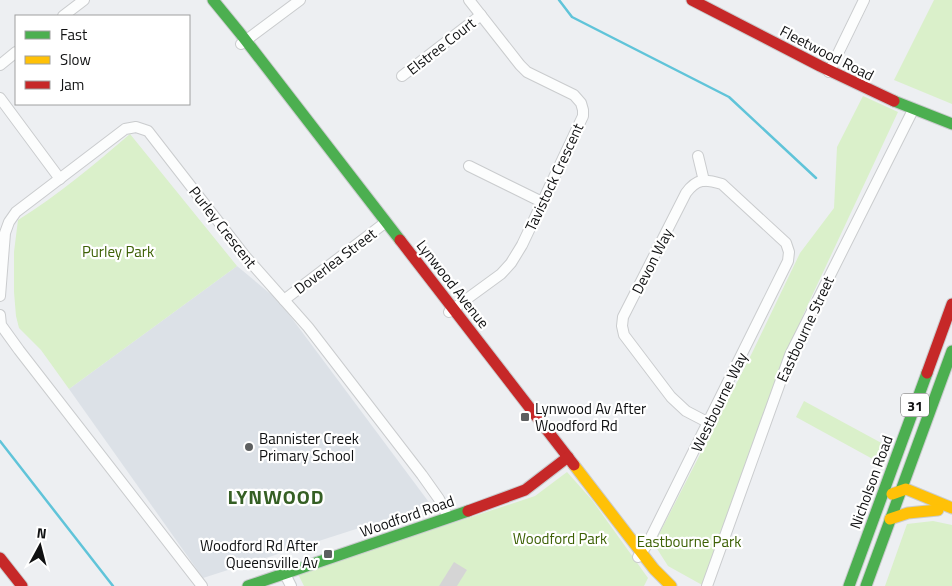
<svg xmlns="http://www.w3.org/2000/svg" width="952" height="586" viewBox="0 0 952 586" font-family="'Titillium Web',sans-serif">
<style>
.built{fill:#dce1e7}
.green{fill:#daf0ca}
.lines{fill:none;stroke-linecap:round;stroke-linejoin:round}
.stream{stroke:#60c4d9;stroke-width:2.5}
.building{fill:#d5d5d5}
.street-casing{stroke:#caccce;stroke-width:12}
.fast-casing{stroke:#caccce;stroke-width:13}
.slow-casing{stroke:#caccce;stroke-width:13}
.jam-casing{stroke:#caccce;stroke-width:13}
.street{stroke:#fcfdfd;stroke-width:10}
.fast{stroke:#4caf50;stroke-width:11}
.slow{stroke:#ffc107;stroke-width:11}
.jam{stroke:#c62828;stroke-width:11}
.poi-dot{fill:#5d5f60;stroke:#fff;stroke-width:2}
.labels{text-anchor:middle;dominant-baseline:central;stroke-width:4.5;stroke-linejoin:round;paint-order:stroke}
.shield{fill:#fff;stroke:#585859;stroke-width:1}
.shield-label{font-size:14px;font-weight:bold;fill:#101112}
.street-label{font-size:15px;fill:#101112;stroke:#fff}
.park-label{font-size:15px;fill:#3d6105;stroke:#fff}
.poi-label{font-size:15px;fill:#101112;stroke:#fff;text-anchor:start}
.district-label{font-size:20px;font-weight:bold;letter-spacing:1px;fill:#355f24;stroke:#fff}
</style>
<rect width="100%" height="100%" fill="#edeff2"/>
<polygon class="built" points="237,266 279,301 431,505 203,578 69,389"/>
<g class="green">
<polygon points="934,0 952,0 952,104 894,80"/>
<polygon points="863,96 898,112 804,313 775,382 704,586 668,566 654,544 752,353 800,253 834,208 837,147"/>
<path d="M 130,134 L 237,266 L 69,389 L 41,350 L 19,328 L 16,316 L 14,292 L 14,252 L 18,220 C 58,195 94,165 130,134 Z"/>
<polygon points="804,401 887,446 880,463 796,417"/>
<polygon points="567,472 592,500 648,578 644,586 304,586 298,574 535,496"/>
<polygon points="933,521 952,525 952,586 885,586 907,524"/>
</g>
<g class="lines">
<g class="stream">
<polyline points="559,0 572,17 729,97 816,178"/>
<polyline points="0,441 113,586"/>
</g>
</g>
<polygon class="building" points="454,562 467,570 457,586 439,586"/>
<g class="lines">
<defs>
<g id="street">
<polyline points="63,16 84,0"/>
<polyline points="241,44 300,0"/>
<polyline points="0,65 16,52"/>
<polyline points="829,72 864,0"/>
<polyline points="402,76 481,15"/>
<polyline points="0,98 60,179"/>
<polyline points="698,156 704,181"/>
<polyline points="469,166 542,202"/>
<polyline points="0,296 5,233 9,222 16,212 125,129 136,127 148,131 245,256 308,327 422,475 439,499 448,517"/>
<polyline points="284,300 386,222"/>
<polyline points="449,312 501,274 511,263 522,245 583,116 583,110 581,103 574,95 527,72 520,65 469,0"/>
<polyline points="0,315 1,325 19,350 202,586"/>
<path d="M 638,557 L 647,545 L 788,261 L 789,252 L 786,243 L 722,184 C 705,179 697,178 686,193 L 623,317 L 622,326 L 624,335 L 671,397 L 686,411 L 709,423"/>
<polyline points="285,574 291,586"/>
<polyline points="707,586 790,355 913,110"/>
</g>
<g id="fast">
<polyline points="213,0 240,33 400,240"/>
<polyline points="894,101 952,124"/>
<polyline points="248,586 468,511"/>
<polyline points="849,586 927,373"/>
<polyline points="866,586 952,351"/>
</g>
<g id="slow">
<polyline points="574,465 654,569 671,586"/>
<polyline points="892,494 906,489 952,508"/>
<polyline points="890,519 908,513 938,510"/>
</g>
<g id="jam">
<polyline points="692,0 820,66 894,101"/>
<polyline points="400,240 574,465"/>
<polyline points="927,373 952,304"/>
<polyline points="468,511 525,490 568,457"/>
<polyline points="0,558 22,586"/>
</g>
</defs>
<use href="#street" class="street-casing"/>
<use href="#fast" class="fast-casing"/>
<use href="#slow" class="slow-casing"/>
<use href="#jam" class="jam-casing"/>
<use href="#street" class="street"/>
<use href="#fast" class="fast"/>
<use href="#slow" class="slow"/>
<use href="#jam" class="jam"/>
</g>
<g class="poi-dot">
<rect x="520" y="412" width="10" height="10" rx="2.5"/>
<circle cx="249" cy="447" r="5"/>
<rect x="323" y="549" width="10" height="10" rx="2.5"/>
</g>
<g class="labels">
<rect class="shield" x="901" y="393.5" width="28" height="23" rx="4"/>
<g class="shield-label">
<text x="915" y="405">31</text>
</g>
<g class="street-label">
<text transform="translate(441 46) rotate(-38)">Elstree Court</text>
<text transform="translate(827 53) rotate(27)">Fleetwood Road</text>
<text transform="translate(554 177) rotate(-65)">Tavistock Crescent</text>
<text transform="translate(223 227) rotate(52)">Purley Crescent</text>
<text transform="translate(335 261) rotate(-37)">Doverlea Street</text>
<text transform="translate(652 261) rotate(-63)">Devon Way</text>
<text transform="translate(453 284) rotate(52)">Lynwood Avenue</text>
<text transform="translate(805 329) rotate(-65)">Eastbourne Street</text>
<text transform="translate(719 402) rotate(-64)">Westbourne Way</text>
<text transform="translate(871 482) rotate(-70)">Nicholson Road</text>
<text transform="translate(407 516) rotate(-19)">Woodford Road</text>
</g>
<g class="park-label">
<text x="118" y="251">Purley Park</text>
<text x="560" y="538">Woodford Park</text>
<text x="689" y="541">Eastbourne Park</text>
</g>
<g class="poi-label">
<text x="535" y="408">Lynwood Av After<tspan x="535" dy="17">Woodford Rd</tspan></text>
<text x="259" y="438">Bannister Creek<tspan x="259" dy="17">Primary School</tspan></text>
<text x="318" y="545" text-anchor="end">Woodford Rd After<tspan x="318" dy="17">Queensville Av</tspan></text>
</g>
<g class="district-label">
<text x="276" y="496">LYNWOOD</text>
</g>
</g>
<rect x="15" y="15" width="175" height="90" fill="#ffffff" stroke="#9fa0a0"/>
<rect x="25" y="31" width="25" height="8" fill="#4caf50" stroke="#9fa0a0"/>
<text x="60" y="40" font-size="15" fill="#101112">Fast</text>
<rect x="25" y="56" width="25" height="8" fill="#ffc107" stroke="#9fa0a0"/>
<text x="60" y="65" font-size="15" fill="#101112">Slow</text>
<rect x="25" y="81" width="25" height="8" fill="#c62828" stroke="#9fa0a0"/>
<text x="60" y="90" font-size="15" fill="#101112">Jam</text>
<g transform="translate(40 546) rotate(7)" stroke="#ffffff" stroke-width="4" paint-order="stroke">
<path d="M0-4L9 19L0 12L-9 19Z" fill="#101112"/>
<text y="-8" font-size="14" font-weight="bold" text-anchor="middle" fill="#101112">N</text>
</g>
</svg>
